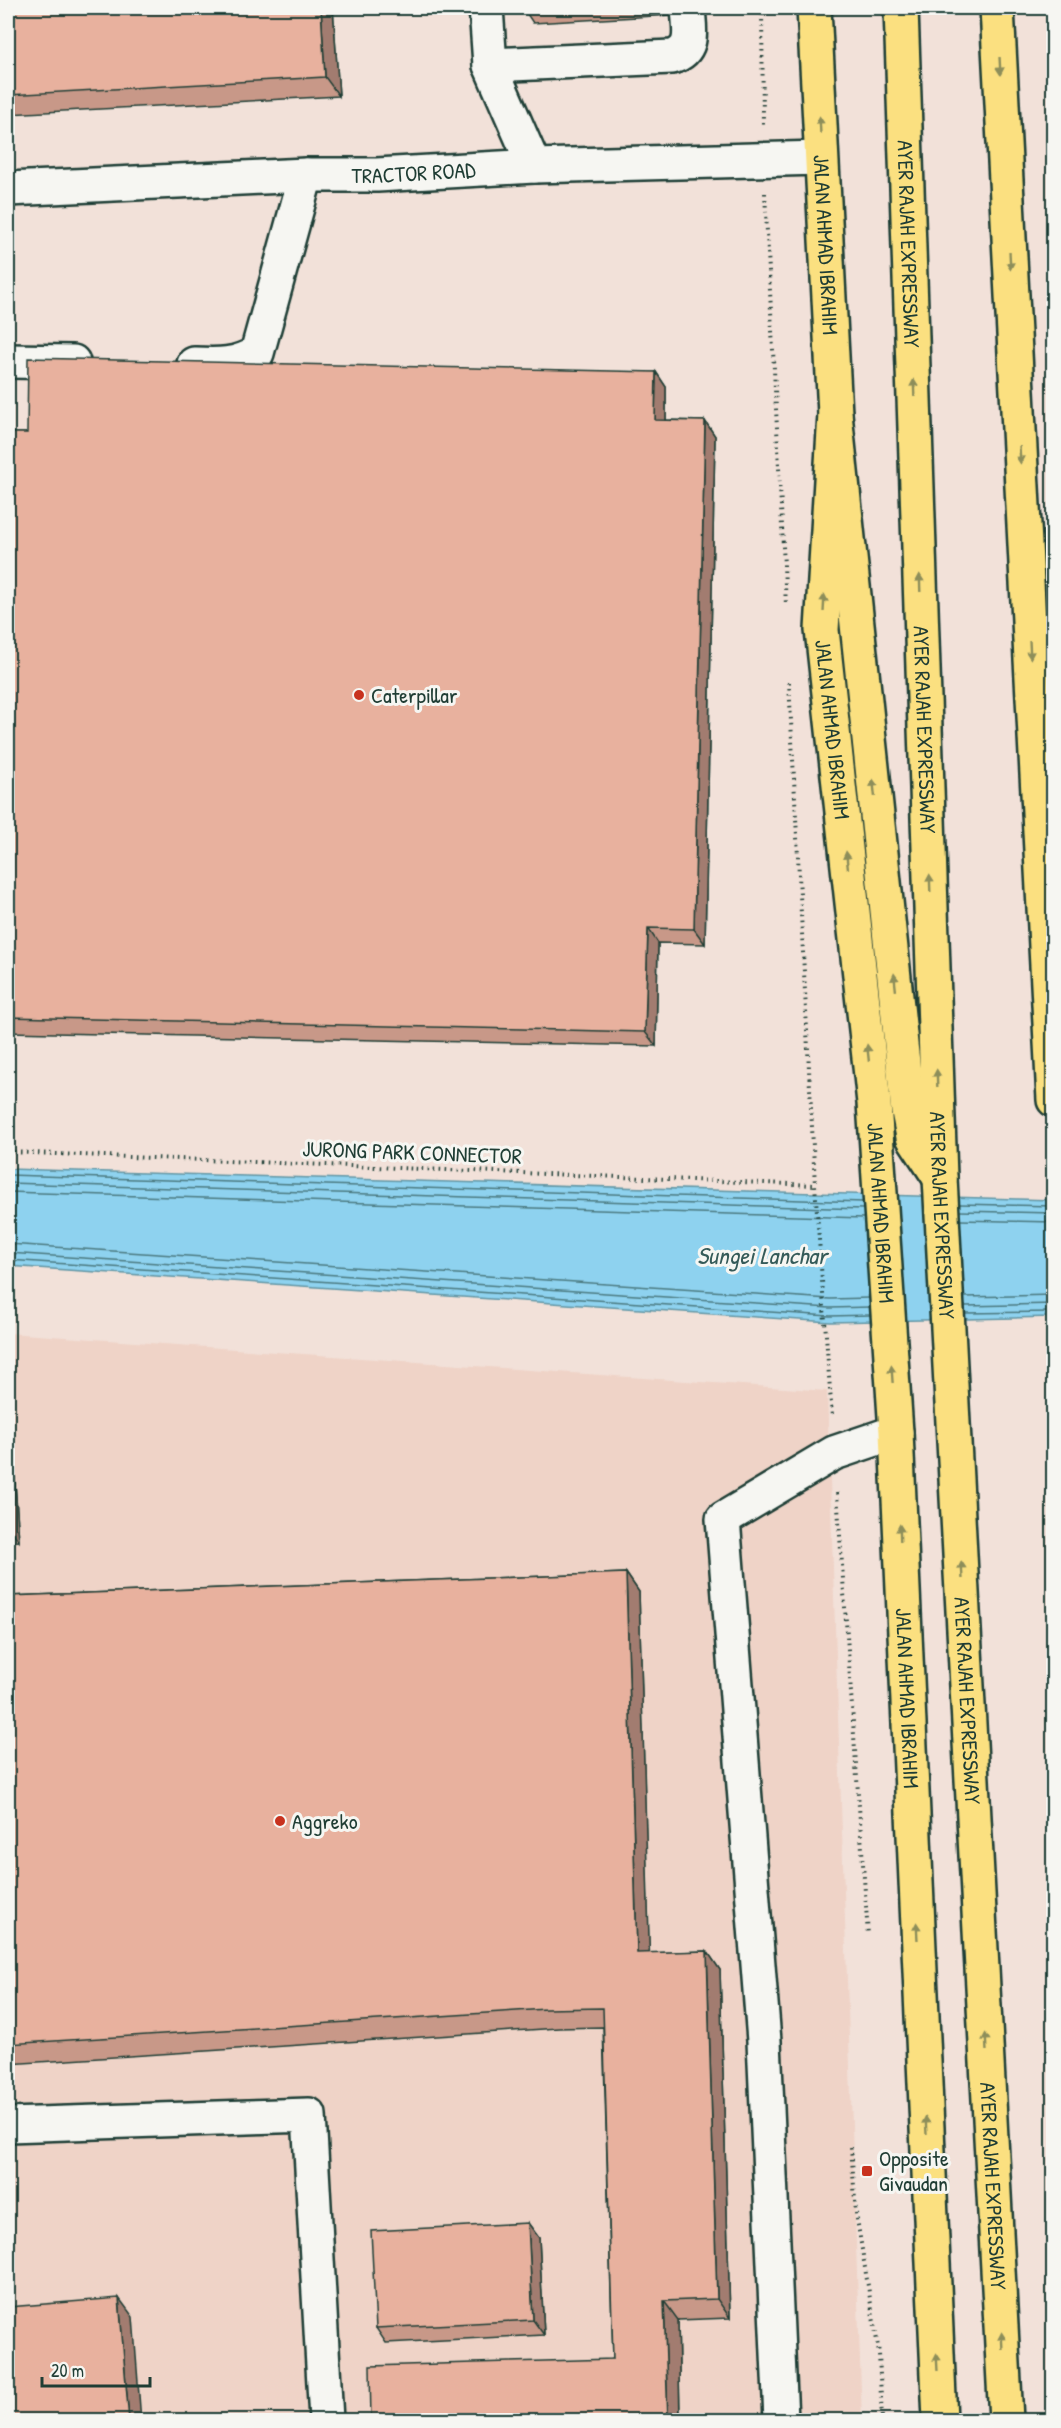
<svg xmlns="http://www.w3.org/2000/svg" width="1061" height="2428" viewBox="0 0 1061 2428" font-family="'Patrick Hand',sans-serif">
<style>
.built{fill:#efd3c7}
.water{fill:#8ed2ef;stroke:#6296a4;stroke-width:1.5}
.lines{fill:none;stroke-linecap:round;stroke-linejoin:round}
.shore{stroke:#4b797f;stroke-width:1.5}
.minor-casing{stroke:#1f3d34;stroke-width:38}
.major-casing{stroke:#1f3d34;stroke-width:38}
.highway-casing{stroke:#1f3d34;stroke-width:38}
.path{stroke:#1f3d34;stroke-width:4;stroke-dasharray:1.5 4.5;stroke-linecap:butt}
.minor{stroke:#f6f6f2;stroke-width:33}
.major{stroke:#fbe080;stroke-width:33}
.highway{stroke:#fbe080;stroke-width:33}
.wall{fill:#c89888;stroke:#1f3d34;stroke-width:1.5}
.shaded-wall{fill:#a27c6f;stroke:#1f3d34;stroke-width:1.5}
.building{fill:#e8b19e;stroke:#1f3d34;stroke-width:1.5}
.oneway{fill:#8d8e5a}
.poi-dot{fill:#c8321e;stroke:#f6f6f2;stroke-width:2}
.labels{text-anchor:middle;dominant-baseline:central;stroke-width:6;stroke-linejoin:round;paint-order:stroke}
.street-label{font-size:22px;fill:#1f3d34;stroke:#f6f6f2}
.poi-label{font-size:22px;fill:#1f3d34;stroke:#f6f6f2;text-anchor:start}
.water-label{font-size:24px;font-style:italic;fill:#355b59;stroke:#f6f6f2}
</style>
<rect width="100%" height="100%" fill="#f2e1d9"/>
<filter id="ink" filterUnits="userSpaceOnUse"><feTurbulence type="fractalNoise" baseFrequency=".0167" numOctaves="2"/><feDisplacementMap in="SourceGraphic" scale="12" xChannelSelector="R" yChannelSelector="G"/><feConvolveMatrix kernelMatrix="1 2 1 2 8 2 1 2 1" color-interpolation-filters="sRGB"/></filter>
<g filter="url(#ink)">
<polygon class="built" points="8,1333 827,1391 862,2420 8,2420"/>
<polygon class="water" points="8,1169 1053,1200 1053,1317 830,1322 8,1266"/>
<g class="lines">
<g class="shore">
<polyline points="8,1175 863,1202"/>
<polyline points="8,1183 863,1209"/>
<polyline points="8,1192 864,1218"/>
<polyline points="959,1204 1054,1206"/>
<polyline points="960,1211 1054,1213"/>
<polyline points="960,1220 1054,1222"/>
<polyline points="8,1244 830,1299 869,1298"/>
<polyline points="8,1253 830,1308 870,1307"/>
<polyline points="8,1260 830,1316 870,1315"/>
<polyline points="964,1297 1054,1295"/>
<polyline points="965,1306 1054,1304"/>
<polyline points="965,1313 1054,1312"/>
</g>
<defs>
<g id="minor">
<polyline points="486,8 490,65 534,166"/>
<path d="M 490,65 L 672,57 C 696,50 689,28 688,8"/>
<path id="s1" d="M 8,189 L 306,175 L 377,175 L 534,166 L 821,158"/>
<polyline points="8,361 73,362"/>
<path d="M 194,364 C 218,365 236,366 257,353 L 306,175"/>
<polyline points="8,2125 309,2115 326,2420"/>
<polyline points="781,2420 764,2041 723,1519 834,1453 896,1432"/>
</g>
<g id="major">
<path id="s2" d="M 814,8 L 835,414 L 822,630 L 874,1103 L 896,1432 L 940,2420"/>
</g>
<g id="highway">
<path id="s3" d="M 901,8 L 940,1178 L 1006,2420"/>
<polyline points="997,8 1054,1100"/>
<polyline points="835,414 908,1111 913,1137 940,1178"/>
</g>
</defs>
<use href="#minor" class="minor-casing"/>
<use href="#major" class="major-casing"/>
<use href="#highway" class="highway-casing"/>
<g class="path">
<polyline points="762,8 763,126"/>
<polyline points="765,193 786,605"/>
<polyline points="789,682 815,1185 832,1417"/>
<polyline points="8,1152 815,1185"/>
<polyline points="837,1493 868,1935"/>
<polyline points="851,2147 856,2213 879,2353 882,2420"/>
</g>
<use href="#minor" class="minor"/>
<use href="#major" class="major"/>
<use href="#highway" class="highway"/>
</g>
<g class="wall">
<polygon points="8,8 333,8 339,96 8,114"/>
<polygon points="523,8 670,8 671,15 533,23"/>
<polygon points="656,372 666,387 666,420 705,421 715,436 705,944 658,943 656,1046 8,1032 8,433 27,433"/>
<polygon points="8,1407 10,1411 19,1541 8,1542"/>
<polygon points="626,1573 639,1592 649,1953 707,1951 720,1970 730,2318 678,2320 680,2421 371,2421 613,2359 603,2027 559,2028 8,2064 8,1596"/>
<polygon points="528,2223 539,2238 544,2335 386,2343 376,2328"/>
</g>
<g class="shaded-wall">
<polygon points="321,8 333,8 339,96 325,77"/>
<polygon points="666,8 670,8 671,15"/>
<polygon points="656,372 666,387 666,435 655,420"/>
<polygon points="705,421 715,436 705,944 694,929"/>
<polygon points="648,928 658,943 656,1046 645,1032"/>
<polygon points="8,1407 10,1411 19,1541 8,1526"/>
<polygon points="626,1573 639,1592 650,1972 637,1953"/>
<polygon points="707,1951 720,1970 730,2318 717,2299"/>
<polygon points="528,2223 539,2238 544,2335 533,2320"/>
<polygon points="119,2298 133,2317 141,2421 129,2421"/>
<polygon points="664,2301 678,2320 680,2421 668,2421"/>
</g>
<g class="building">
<polygon points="8,8 321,8 325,77 8,95"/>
<polygon points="28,358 656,372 655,420 705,421 694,929 648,928 645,1032 8,1017 8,433 27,433"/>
<polygon points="626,1573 637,1953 707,1951 717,2299 664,2301 668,2421 371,2421 370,2366 613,2359 603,2008 546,2009 8,2044 8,1596"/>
<polygon points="528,2223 533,2320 376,2328 371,2231"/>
<polygon points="119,2298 129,2421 8,2421 8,2307"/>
</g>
<defs><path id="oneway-solid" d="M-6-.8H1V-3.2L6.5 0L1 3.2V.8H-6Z" transform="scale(1.5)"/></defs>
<g class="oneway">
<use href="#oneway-solid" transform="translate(1000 66) rotate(87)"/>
<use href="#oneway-solid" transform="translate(820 125) rotate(-93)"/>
<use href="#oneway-solid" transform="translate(1010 261) rotate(87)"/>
<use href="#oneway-solid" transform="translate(914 388) rotate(-92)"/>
<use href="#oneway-solid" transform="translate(1020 455) rotate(87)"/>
<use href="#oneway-solid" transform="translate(920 583) rotate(-92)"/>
<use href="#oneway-solid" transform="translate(824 603) rotate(-87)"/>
<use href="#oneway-solid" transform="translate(1030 650) rotate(87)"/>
<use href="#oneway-solid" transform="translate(874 788) rotate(-96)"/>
<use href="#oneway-solid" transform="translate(847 860) rotate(-96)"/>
<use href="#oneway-solid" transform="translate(930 883) rotate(-92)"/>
<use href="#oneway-solid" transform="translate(895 982) rotate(-96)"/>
<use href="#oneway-solid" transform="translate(868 1053) rotate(-96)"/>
<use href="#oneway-solid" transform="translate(937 1078) rotate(-92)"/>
<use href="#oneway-solid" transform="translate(892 1374) rotate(-94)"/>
<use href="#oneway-solid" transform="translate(900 1533) rotate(-92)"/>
<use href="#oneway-solid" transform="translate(962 1570) rotate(-93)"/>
<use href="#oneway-solid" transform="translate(917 1931) rotate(-93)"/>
<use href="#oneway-solid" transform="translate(986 2042) rotate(-93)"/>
<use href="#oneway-solid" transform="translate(926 2125) rotate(-93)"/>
<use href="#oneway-solid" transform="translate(1002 2341) rotate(-93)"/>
<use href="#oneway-solid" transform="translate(937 2362) rotate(-93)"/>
</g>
</g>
<g class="poi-dot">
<circle cx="359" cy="695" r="6"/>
<circle cx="280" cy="1821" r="6"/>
<rect x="861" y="2165" width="12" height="12" rx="3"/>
</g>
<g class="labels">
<g class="street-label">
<text stroke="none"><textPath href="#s1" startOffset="406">TRACTOR ROAD</textPath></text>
<text stroke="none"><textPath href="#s3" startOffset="236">AYER RAJAH EXPRESSWAY</textPath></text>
<text stroke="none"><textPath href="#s2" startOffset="237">JALAN AHMAD IBRAHIM</textPath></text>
<text stroke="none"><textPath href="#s2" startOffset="723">JALAN AHMAD IBRAHIM</textPath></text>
<text stroke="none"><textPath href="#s3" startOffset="722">AYER RAJAH EXPRESSWAY</textPath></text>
<text transform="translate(412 1152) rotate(2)">JURONG PARK CONNECTOR</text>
<text stroke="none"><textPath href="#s2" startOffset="1209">JALAN AHMAD IBRAHIM</textPath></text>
<text stroke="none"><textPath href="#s3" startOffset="1208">AYER RAJAH EXPRESSWAY</textPath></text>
<text stroke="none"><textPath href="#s2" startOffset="1695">JALAN AHMAD IBRAHIM</textPath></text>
<text stroke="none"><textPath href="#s3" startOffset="1694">AYER RAJAH EXPRESSWAY</textPath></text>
<text stroke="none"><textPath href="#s3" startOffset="2180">AYER RAJAH EXPRESSWAY</textPath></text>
</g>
<g class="poi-label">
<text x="371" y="695">Caterpillar</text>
<text x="292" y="1821">Aggreko</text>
<text x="879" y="2158">Opposite<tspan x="879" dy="25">Givaudan</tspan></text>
</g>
<g class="water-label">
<text x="762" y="1255">Sungei Lanchar</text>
</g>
</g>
<rect width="1061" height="2428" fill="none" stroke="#f6f6f2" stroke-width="30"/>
<rect x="15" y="15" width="1031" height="2398" fill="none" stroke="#1f3d34" stroke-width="2" filter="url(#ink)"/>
<path d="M42 2377v9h108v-9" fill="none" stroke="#1f3d34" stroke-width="3"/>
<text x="51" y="2377" font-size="18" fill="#1f3d34" stroke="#f6f6f2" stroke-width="4.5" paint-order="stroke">20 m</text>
</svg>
